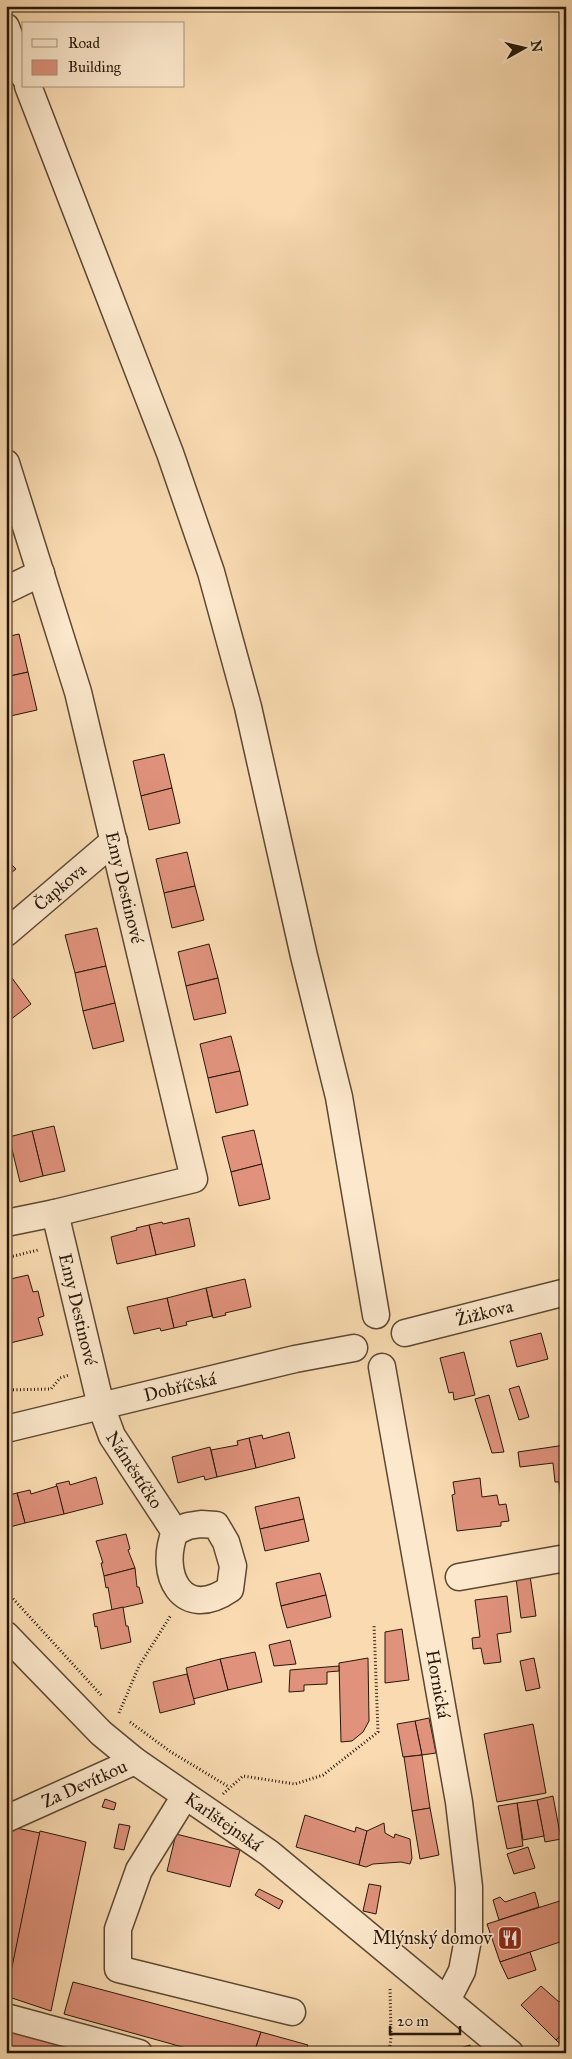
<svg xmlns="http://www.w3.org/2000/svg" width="572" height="2059" viewBox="0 0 572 2059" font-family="'IM FELL Great Primer',serif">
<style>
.building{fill:#e0927c;stroke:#261709}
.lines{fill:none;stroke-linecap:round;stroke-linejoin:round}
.minor-casing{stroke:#5b4833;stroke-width:29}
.path{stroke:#261709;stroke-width:3;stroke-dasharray:1 2.5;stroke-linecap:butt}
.minor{stroke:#fce8cc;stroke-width:26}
.labels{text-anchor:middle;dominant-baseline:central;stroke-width:4;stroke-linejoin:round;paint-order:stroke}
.street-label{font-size:18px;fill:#261709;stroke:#fce8cc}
.poi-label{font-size:18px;fill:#261709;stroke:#fce8cc;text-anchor:end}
</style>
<rect width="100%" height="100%" fill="#fadbb1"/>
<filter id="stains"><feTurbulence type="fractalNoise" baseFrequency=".004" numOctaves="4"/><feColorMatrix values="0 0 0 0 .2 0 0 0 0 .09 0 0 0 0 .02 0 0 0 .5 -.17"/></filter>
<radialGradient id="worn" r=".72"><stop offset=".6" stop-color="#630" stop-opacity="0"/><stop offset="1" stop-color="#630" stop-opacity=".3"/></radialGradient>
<g class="building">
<polygon points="19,634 28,672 6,677 6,637"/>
<polygon points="28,672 37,710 6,717 6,677"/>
<polygon points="164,754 172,788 141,796 133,761"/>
<polygon points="172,788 180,823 149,830 141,796"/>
<polygon points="187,852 195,886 164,893 156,859"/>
<polygon points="6,859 16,869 6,877"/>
<polygon points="195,886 204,920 172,928 164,893"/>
<polygon points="97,928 106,966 75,973 65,935"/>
<polygon points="209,944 218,978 186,986 178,952"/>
<polygon points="106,966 115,1003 83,1011 75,973"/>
<polygon points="12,978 31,1004 6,1023 6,982"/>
<polygon points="218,978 226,1013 194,1020 186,986"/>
<polygon points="115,1003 124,1041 93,1049 83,1011"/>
<polygon points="231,1036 240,1071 208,1078 200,1044"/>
<polygon points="240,1071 248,1105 216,1113 208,1078"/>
<polygon points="54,1126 65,1171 43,1176 32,1131"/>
<polygon points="254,1130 262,1164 231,1172 222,1137"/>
<polygon points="32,1131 43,1176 20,1182 9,1137"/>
<polygon points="262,1164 270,1199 239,1206 231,1172"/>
<polygon points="189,1218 195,1246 156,1255 149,1225 162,1222 163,1224"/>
<polygon points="149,1225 156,1255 117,1264 111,1237 137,1230 136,1228"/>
<polygon points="28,1275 33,1292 38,1291 44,1316 38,1318 43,1335 6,1344 6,1280"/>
<polygon points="245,1279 251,1307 225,1313 226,1315 213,1318 206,1288"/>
<polygon points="206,1288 212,1316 186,1322 187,1325 174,1328 167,1298"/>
<polygon points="167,1298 174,1328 161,1331 160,1328 134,1334 127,1307"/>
<polygon points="541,1333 548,1359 517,1367 510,1341"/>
<polygon points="464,1352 475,1395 454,1400 453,1392 449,1393 440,1358"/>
<polygon points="519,1386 529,1417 519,1420 509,1389"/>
<polygon points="489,1395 504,1452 492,1453 475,1399"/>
<polygon points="289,1432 295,1458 256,1468 249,1438 262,1435 263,1439"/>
<polygon points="249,1438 256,1468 217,1477 211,1450 238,1445 237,1441"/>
<polygon points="565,1445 566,1508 562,1508 559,1482 555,1482 553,1463 520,1467 518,1452"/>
<polygon points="210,1447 217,1477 205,1480 204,1476 178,1483 172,1457"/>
<polygon points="96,1477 103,1504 64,1514 56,1484 69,1481 70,1485"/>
<polygon points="480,1478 482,1497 497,1495 499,1505 506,1504 509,1521 501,1522 501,1526 457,1531 452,1495 455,1494 453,1482"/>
<polygon points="57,1486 64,1514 25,1523 17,1493 30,1490 31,1494"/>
<polygon points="17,1493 25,1523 6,1528 6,1496"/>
<polygon points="299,1497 304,1519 260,1529 255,1507"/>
<polygon points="304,1519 309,1541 265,1551 260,1529"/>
<polygon points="126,1534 130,1549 128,1550 135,1568 104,1576 101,1563 103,1563 96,1541"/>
<polygon points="135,1568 137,1587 139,1587 143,1603 112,1610 108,1587 106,1588 104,1576"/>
<polygon points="320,1573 326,1595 281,1606 276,1583"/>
<polygon points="530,1576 536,1616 521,1618 516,1578"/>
<polygon points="326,1595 331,1617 287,1628 281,1606"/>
<polygon points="507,1596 511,1632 497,1634 501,1662 484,1664 481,1648 473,1649 472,1638 480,1637 475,1600"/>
<polygon points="123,1607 126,1626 128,1626 131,1642 101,1649 97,1626 95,1627 93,1614"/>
<polygon points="402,1629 409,1680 385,1683 385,1632"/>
<polygon points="290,1640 296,1664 274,1666 269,1645"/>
<polygon points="255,1652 262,1682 228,1690 220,1659"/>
<polygon points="368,1658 369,1721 363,1732 352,1741 341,1742 339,1663"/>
<polygon points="534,1658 540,1688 526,1691 520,1661"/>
<polygon points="220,1659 228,1690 193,1699 186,1668"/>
<polygon points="339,1666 339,1671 327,1672 327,1684 304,1685 304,1691 289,1692 290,1670"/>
<polygon points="187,1674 195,1704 160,1713 153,1682"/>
<polygon points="429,1718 436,1753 422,1755 415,1721"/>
<polygon points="415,1721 422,1755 403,1757 397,1724"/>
<polygon points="533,1724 546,1793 497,1802 484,1734"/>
<polygon points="422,1755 430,1808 412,1811 404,1757"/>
<polygon points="553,1796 561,1839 545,1842 537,1800"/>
<polygon points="105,1799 116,1803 114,1810 102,1807"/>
<polygon points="537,1800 544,1836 523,1840 517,1803"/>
<polygon points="517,1803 523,1846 507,1849 498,1806"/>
<polygon points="430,1808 439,1855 420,1859 412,1811"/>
<polygon points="305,1815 355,1832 356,1827 367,1831 359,1865 296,1847"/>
<polygon points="384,1823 385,1833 394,1838 395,1834 410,1839 412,1858 410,1864 401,1862 373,1864 366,1867 359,1865 367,1831"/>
<polygon points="119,1824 130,1826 124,1850 114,1848"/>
<polygon points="12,1827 40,1833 7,1993 6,1857"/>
<polygon points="40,1831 86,1842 51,2011 6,1996"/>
<polygon points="176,1834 240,1850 230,1887 167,1871"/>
<polygon points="528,1847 535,1868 514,1874 507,1854"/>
<polygon points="369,1884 381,1886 376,1914 363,1911"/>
<polygon points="259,1889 283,1901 279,1909 255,1895"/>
<polygon points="535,1892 539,1907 499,1920 493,1900 500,1897 505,1902"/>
<polygon points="566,1899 566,1940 500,1962 487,1924"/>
<polygon points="530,1952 536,1970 508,1979 500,1962"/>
<polygon points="73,1982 261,2032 254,2053 204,2053 64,2014"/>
<polygon points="541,1986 559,2002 562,1999 566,2002 566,2030 556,2040 521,2005"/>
<polygon points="6,2023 114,2053 6,2053"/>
<polygon points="566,2030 566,2049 556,2040"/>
<polygon points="261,2032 308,2045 305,2053 254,2053"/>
<polygon points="470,2045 472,2053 444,2053"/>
</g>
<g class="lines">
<defs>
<g id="minor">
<polyline points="6,27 24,76"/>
<polyline points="28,86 170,453 211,572 248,707 304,956 339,1097 376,1315"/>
<path id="s1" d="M 6,463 L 78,692 L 194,1179 L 55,1213"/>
<polyline points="6,590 41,573"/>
<path id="s2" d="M 6,933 L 114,841"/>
<path id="s3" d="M 6,1223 L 55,1213 L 101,1406 L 112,1436 L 175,1532"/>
<path id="s4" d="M 405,1333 L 566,1292"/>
<path id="s5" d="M 382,1367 L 459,1802 L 469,1887 L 469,1934 L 462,1971 L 447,2000"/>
<path id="s6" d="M 6,1429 L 295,1359 L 354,1348"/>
<path d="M 201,1524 L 216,1525 L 226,1542 L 233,1566 L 230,1589 C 182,1622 158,1574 175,1532 L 188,1526 Z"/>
<polyline points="459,1577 566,1558"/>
<path id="s7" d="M 6,1635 L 101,1733 L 135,1761 L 269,1853 L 510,2053"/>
<polyline points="185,1796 139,1870 118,1929 118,1969 292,2012"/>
<path id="s8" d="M 6,1819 L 135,1761"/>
<polyline points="6,2017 139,2053"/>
</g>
</defs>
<use href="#minor" class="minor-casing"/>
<g class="path">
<polyline points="6,1258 38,1250"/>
<polyline points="6,1390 51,1389 60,1378 69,1375"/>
<polyline points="6,1591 102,1696"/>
<polyline points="119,1713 139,1666 171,1615"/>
<polyline points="130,1722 171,1752 229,1787"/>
<polyline points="223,1794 243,1776 295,1784 323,1775 378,1732 374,1625"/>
<polyline points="389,2053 391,2038 390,1987"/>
</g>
<use href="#minor" class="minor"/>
</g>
<defs>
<symbol id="restaurant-square" viewBox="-11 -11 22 22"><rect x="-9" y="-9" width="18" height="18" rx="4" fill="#8f2418" stroke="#fce8cc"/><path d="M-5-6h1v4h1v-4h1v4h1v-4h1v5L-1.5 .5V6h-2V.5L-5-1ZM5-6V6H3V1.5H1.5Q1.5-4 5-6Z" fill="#fff"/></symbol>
</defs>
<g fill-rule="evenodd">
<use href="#restaurant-square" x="496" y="1924" width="28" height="28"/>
</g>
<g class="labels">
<g class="street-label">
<text stroke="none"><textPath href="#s2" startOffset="71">Čapkova</textPath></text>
<text stroke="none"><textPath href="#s1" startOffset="441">Emy Destinové</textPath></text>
<text stroke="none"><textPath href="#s3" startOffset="149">Emy Destinové</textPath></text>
<text stroke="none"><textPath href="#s4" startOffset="82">Žižkova</textPath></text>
<text stroke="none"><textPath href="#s6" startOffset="179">Dobříčská</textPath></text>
<text stroke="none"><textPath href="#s3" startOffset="321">Náměstíčko</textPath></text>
<text stroke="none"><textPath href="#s5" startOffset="322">Hornická</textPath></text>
<text stroke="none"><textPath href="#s8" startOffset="86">Za Devítkou</textPath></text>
<text stroke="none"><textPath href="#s7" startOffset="288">Karlštejnská</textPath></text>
</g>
<g class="poi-label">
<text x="492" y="1938">Mlýnský domov</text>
</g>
</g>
<rect width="572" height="2059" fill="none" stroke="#fadbb1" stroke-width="25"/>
<rect x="8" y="8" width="557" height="2044" fill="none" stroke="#261709" stroke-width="2.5"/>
<rect x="12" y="12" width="547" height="2034" fill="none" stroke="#261709"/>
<rect x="22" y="22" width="162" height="65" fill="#fce8cc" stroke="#a6947e"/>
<rect x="32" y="39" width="25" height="8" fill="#fce8cc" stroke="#a6947e"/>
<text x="68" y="48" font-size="15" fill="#261709">Road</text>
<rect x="32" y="60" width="25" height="15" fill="#e0927c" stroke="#a6947e"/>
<text x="68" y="72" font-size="15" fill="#261709">Building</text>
<g transform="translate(524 48) rotate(82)" stroke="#fce8cc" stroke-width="4" paint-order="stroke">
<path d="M0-4L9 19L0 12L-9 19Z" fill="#261709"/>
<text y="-8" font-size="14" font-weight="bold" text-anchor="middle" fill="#261709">N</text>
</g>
<path d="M390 2026v8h70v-8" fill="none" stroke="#261709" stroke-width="2.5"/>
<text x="397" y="2026" font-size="15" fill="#261709" stroke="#fce8cc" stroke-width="4" paint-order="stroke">20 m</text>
<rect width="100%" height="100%" filter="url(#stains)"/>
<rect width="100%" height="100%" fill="url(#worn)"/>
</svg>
